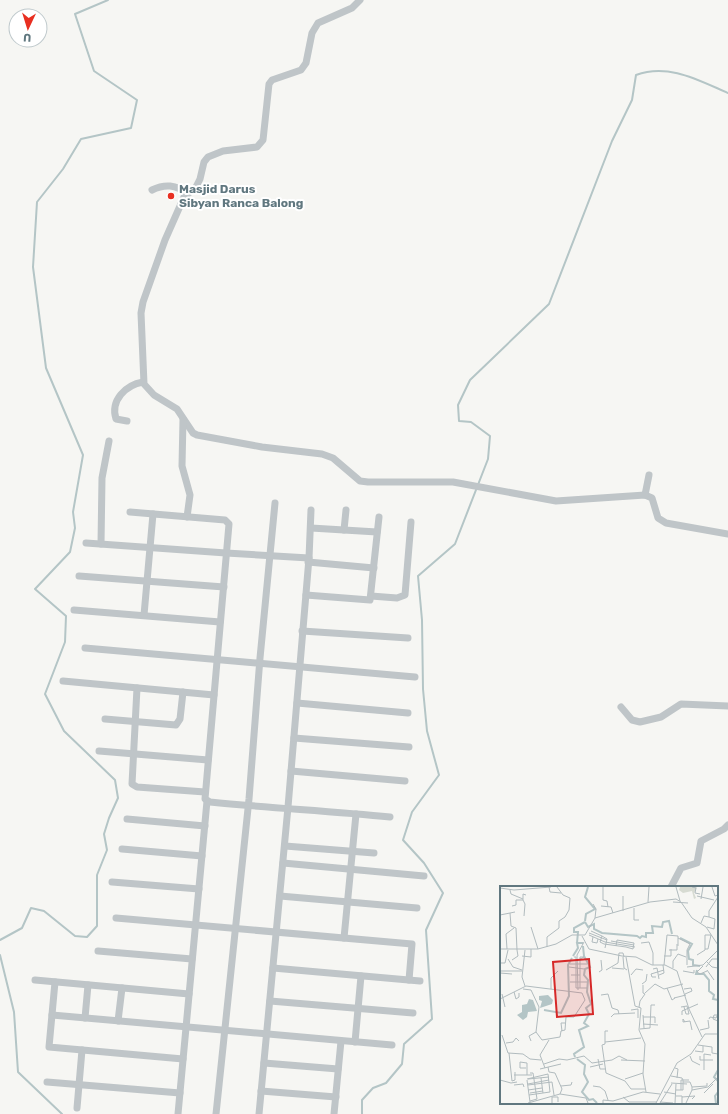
<svg xmlns="http://www.w3.org/2000/svg" width="728" height="1114" viewBox="0 0 728 1114" font-family="Rubik,sans-serif">
<style>
.lines{fill:none;stroke-linecap:round;stroke-linejoin:round}
.stream{stroke:#b4c5c6;stroke-width:2}
.minor{stroke:#bfc5c8;stroke-width:7}
.poi-dot{fill:#e82f21;stroke:#fff;stroke-width:1.5}
.labels{text-anchor:middle;dominant-baseline:central;stroke-width:4;stroke-linejoin:round;paint-order:stroke}
.poi-label{font-size:12px;font-weight:bold;fill:#60777f;stroke:#fff;text-anchor:start}
.inset-river{fill:none;stroke:#b4c5c6;stroke-width:2}
.inset-road{fill:none;stroke:#b1bbbe;stroke-width:1}
.view{fill:#d62828;fill-opacity:0.15;stroke:#d62828;stroke-width:2}
.inset-edge{fill:none;stroke:#60777f;stroke-width:2}
</style>
<rect width="100%" height="100%" fill="#f6f6f3"/>
<g class="lines">
<g class="stream">
<polyline points="0,940 22,928 31,908 44,911 75,936 87,937 97,926 97,875 107,850 104,834 109,818 118,798 115,780 64,731 45,694 65,642 66,616 35,589 70,552 75,528 73,512 83,455 46,368 33,267 37,202 63,169 81,139 131,128 137,100 94,71 75,14 108,0"/>
<polyline points="0,955 14,1012 18,1072 62,1114"/>
<path d="M 362,1114 L 362,1100 L 373,1088 L 386,1083 L 402,1064 L 404,1044 L 432,1019 L 426,930 L 443,893 L 424,863 L 403,840 L 412,812 L 439,775 L 427,731 L 423,689 L 422,620 L 418,576 L 455,544 L 488,459 L 490,436 L 471,422 L 459,421 L 458,405 L 470,380 L 549,304 L 612,141 L 632,100 L 636,75 C 668,63 698,80 728,93"/>
</g>
<g class="minor">
<polyline points="360,0 352,8 318,23 312,33 306,63 301,70 272,80 269,84 263,140 257,147 223,151 208,157 204,162 200,179 196,187 184,197 165,240 143,302 141,313 144,384 154,395 177,409 193,433 197,435 262,447 322,454 333,458 360,481 368,482 453,482 556,501 645,495 652,498 658,518 666,523 728,534"/>
<path d="M 152,190 C 164,184 177,184 186,194"/>
<polyline points="183,419 182,466 190,495 187,517"/>
<path d="M 127,421 L 116,419 C 110,400 126,385 143,382"/>
<polyline points="645,495 649,475"/>
<path d="M 130,512 L 225,520 L 229,524 L 205,799 L 210,802 C 270,808 330,811 390,817"/>
<polyline points="311,528 377,532"/>
<polyline points="344,530 346,510"/>
<polyline points="86,543 226,553 309,558 288,807 259,1114"/>
<polyline points="101,544 102,478 109,441"/>
<polyline points="309,558 311,510"/>
<polyline points="308,562 374,568"/>
<polyline points="79,576 224,587"/>
<polyline points="306,595 370,600 379,517"/>
<polyline points="371,596 397,598 405,595 411,522"/>
<polyline points="74,610 220,622"/>
<polyline points="144,615 153,514"/>
<polyline points="302,631 408,638"/>
<polyline points="85,648 415,677"/>
<polyline points="63,681 214,695"/>
<polyline points="137,688 132,784 137,787 205,792"/>
<polyline points="297,703 408,713"/>
<polyline points="621,707 632,720 640,722 661,717 681,704 728,706"/>
<polyline points="105,719 176,725 180,719 183,692"/>
<polyline points="294,738 409,747"/>
<polyline points="99,751 208,760"/>
<polyline points="291,771 405,781"/>
<polyline points="127,819 205,826"/>
<polyline points="285,846 374,853"/>
<polyline points="122,849 202,856"/>
<polyline points="283,863 424,876"/>
<polyline points="112,882 199,889"/>
<polyline points="671,887 681,868 697,863 701,841 724,829 728,825"/>
<polyline points="280,896 417,908"/>
<polyline points="116,918 412,944 409,980"/>
<polyline points="344,938 356,814"/>
<polyline points="98,951 192,959"/>
<polyline points="273,968 420,981"/>
<polyline points="35,980 189,994"/>
<polyline points="55,982 49,1047 183,1059"/>
<polyline points="270,1001 413,1013"/>
<polyline points="52,1015 392,1045"/>
<polyline points="85,1018 88,985"/>
<polyline points="118,1021 122,988"/>
<polyline points="355,1042 361,976"/>
<polyline points="264,1063 338,1069"/>
<polyline points="47,1082 180,1093"/>
<polyline points="261,1091 336,1097"/>
<polyline points="77,1108 82,1050"/>
<polyline points="178,1114 207,801"/>
<polyline points="216,1114 249,799 260,658 275,503"/>
<polyline points="334,1114 341,1041"/>
</g>
</g>
<circle class="poi-dot" cx="171" cy="196" r="4"/>
<g class="labels">
<g class="poi-label">
<text x="179" y="189">Masjid Darus<tspan x="179" dy="14">Sibyan Ranca Balong</tspan></text>
</g>
</g>
<g transform="translate(500 886)">
<rect width="218" height="218" fill="#f6f6f3"/>
<path d="M 180,1 L 197,1 L 194,7 L 196,12 L 194,13 L 192,5 L 183,7 L 179,4 Z" fill="#d7dbd2"/>
<path d="M 48,109 L 53,114 L 52,118 L 40,122 L 42,115 L 39,114 L 39,110 ZM 29,113 L 33,114 L 37,125 L 28,126 L 27,131 L 23,134 L 17,129 L 22,126 L 22,119 L 27,118 Z" fill="#b4c5c6"/>
<path class="inset-river" d="M 85,35 L 86,28 L 95,23 L 85,11 L 88,1M 85,36 L 88,41 L 94,38 L 94,43 L 102,47 L 137,50 L 140,52 L 142,50 L 146,51 L 146,47 L 153,47 L 152,40 L 162,41 L 163,36 L 169,35 L 172,48M 180,52 L 192,58 L 188,65 L 189,73 L 193,74 L 193,79 L 200,80M 77,57 L 78,46 L 74,46 L 74,42 L 85,36M 73,70 L 78,62 L 77,57 L 83,57M 197,84 L 196,88 L 204,88 L 209,94 L 209,105 L 214,109 L 213,113 L 218,114M 44,124 L 61,127 L 69,110 L 68,79 L 72,72M 75,171 L 74,168 L 84,161 L 79,144 L 88,140 L 84,137 L 89,128 L 86,122 L 91,118 L 87,106 L 88,94 L 84,89 L 85,83 L 90,81 L 84,70 L 83,60M 77,173 L 85,179 L 84,188 L 88,196 L 82,206 L 89,214 L 93,213 L 97,217M 218,184 L 214,191 L 218,195M 216,217 L 215,210 L 218,206"/>
<path class="inset-road" d="M 49,1 L 50,6 L 61,7M 103,1 L 103,14 L 107,15 L 108,21M 176,1 L 180,15M 192,1 L 196,2 L 195,7 L 200,8M 212,1 L 215,10 L 218,9M 0,2 L 14,4 L 51,1M 10,4 L 11,8 L 23,13M 123,10 L 123,25M 197,10 L 214,14M 201,13 L 203,1M 23,14 L 25,18 L 24,30M 148,16 L 149,1M 173,16 L 188,17M 93,18 L 96,23 L 95,32M 12,20 L 16,19 L 16,14 L 23,14 L 23,8 L 26,9M 101,20 L 111,21 L 113,27M 134,22 L 134,34 L 139,34M 10,27 L 11,40 L 16,42 L 17,64M 0,29 L 15,26M 201,37 L 204,30 L 209,31M 31,41 L 38,63M 207,41 L 214,43 L 215,33 L 209,31 L 209,25 L 218,11M 91,45 L 102,50 L 100,56 L 104,58 L 126,61 L 133,63 L 134,57 L 117,54 L 116,60M 89,47 L 107,54M 89,49 L 105,56 L 135,61M 82,50 L 89,63 L 122,70 L 136,71 L 152,79 L 165,79 L 177,85 L 189,123 L 202,151M 102,50 L 107,53 L 105,62M 93,51 L 92,56 L 97,57 L 98,53M 178,52 L 190,58 L 187,64 L 187,79M 111,55 L 134,59M 141,57 L 149,56 L 153,67 L 153,79M 47,61 L 47,51 L 59,42 L 59,35 L 65,31 L 69,24 L 70,12 L 63,9 L 57,1M 0,63 L 38,63 L 56,58 L 72,49 L 85,49 L 95,32 L 150,16 L 176,13 L 181,16 L 192,32 L 206,41 L 218,59M 7,63 L 6,48 L 14,42M 205,63 L 208,63 L 211,49M 25,64 L 22,91 L 25,100M 169,64 L 177,64 L 177,58M 197,69 L 205,64 L 205,49 L 211,49M 22,70 L 31,71 L 31,63M 164,70 L 171,70 L 171,63M 74,71 L 76,71 L 76,102 L 87,102M 123,71 L 124,82 L 127,84M 126,71 L 135,120 L 141,122 L 139,144 L 145,158 L 143,188 L 146,206M 8,73 L 13,81 L 22,84M 12,74 L 18,70 L 17,64M 207,76 L 212,81 L 218,82M 0,77 L 5,77 L 8,64M 70,78 L 87,78M 164,79 L 167,49 L 178,50 L 178,60M 203,80 L 197,86 L 200,88 L 207,85M 69,81 L 84,83M 187,81 L 203,79 L 218,64M 206,81 L 212,73 L 218,73M 112,82 L 124,83M 173,82 L 173,75 L 178,68 L 186,71M 153,83 L 157,82 L 159,93M 106,84 L 118,77 L 119,67 L 123,67 L 124,71M 207,84 L 214,94M 0,85 L 22,85M 183,85 L 194,87 L 194,84M 99,86 L 102,84 L 101,74M 0,87 L 12,88M 71,89 L 80,89 L 80,102M 80,89 L 80,71 L 84,71 L 80,73M 131,89 L 136,83 L 143,84M 159,89 L 164,87 L 163,79M 156,91 L 152,91 L 151,88 L 164,84M 70,96 L 87,96M 142,98 L 146,95 L 147,88M 167,102 L 172,114 L 175,112M 51,103 L 51,92 L 58,85M 184,103 L 191,102 L 192,105 L 185,108M 78,104 L 77,69 L 84,56M 14,106 L 16,113 L 19,111 L 19,107M 145,107 L 155,98 L 164,103 L 183,98M 2,108 L 5,121M 101,109 L 108,108 L 112,122 L 118,124 L 119,128M 174,112 L 186,109M 0,113 L 26,100 L 82,107 L 85,114 L 74,131 L 66,131 L 65,144 L 61,145 L 60,151 L 42,154 L 36,146 L 39,121 L 31,104 L 23,103M 139,121 L 140,115 L 145,108 L 143,107 L 143,99M 181,121 L 187,120 L 189,128 L 186,128 L 184,121M 131,124 L 138,123 L 138,132M 143,129 L 144,142M 182,129 L 182,125 L 198,118M 218,129 L 214,129 L 213,133 L 218,135M 111,131 L 114,128 L 135,127M 143,131 L 155,131 L 155,137M 209,133 L 210,131 L 216,132 L 218,128M 185,136 L 183,133 L 183,136 L 190,135 L 192,144M 143,138 L 158,139M 140,143 L 150,142 L 151,119 L 155,119M 200,144 L 209,142 L 208,134M 62,145 L 61,137 L 65,137M 108,145 L 105,145 L 105,158 L 102,159 L 106,187 L 125,195 L 131,203 L 146,203M 2,149 L 8,167 L 23,168 L 30,173 L 41,174M 31,155 L 29,150 L 36,146M 105,156 L 141,152M 6,157 L 13,156 L 16,152 L 19,155M 198,159 L 212,161 L 212,167 L 218,168M 195,165 L 203,166 L 203,160M 9,167 L 12,195 L 15,194 L 15,186M 190,170 L 192,175 L 200,179M 200,170 L 200,174 L 213,174M 98,173 L 100,183 L 106,183M 121,174 L 145,175M 44,178 L 59,173 L 67,174 L 84,170 L 92,177 L 112,174 L 119,170 L 127,174M 90,181 L 103,178M 26,182 L 20,182 L 20,176 L 27,177 L 27,189M 45,182 L 40,169 L 49,154M 175,182 L 178,183 L 177,192M 40,183 L 61,178M 204,184 L 204,168 L 211,169M 30,187 L 33,187 L 37,213 L 30,215M 14,189 L 32,189M 171,190 L 182,192 L 183,194M 41,192 L 43,207M 27,193 L 48,188 L 50,206 L 29,209M 28,193 L 49,191M 125,193 L 143,187M 0,194 L 11,197 L 17,196M 27,194 L 30,216M 52,196 L 54,209M 183,196 L 190,196 L 192,201M 171,197 L 187,198M 28,198 L 49,194M 14,199 L 23,198 L 24,201M 28,199 L 52,196M 61,200 L 71,199 L 72,196M 93,200 L 100,201 L 105,205 L 108,214M 28,204 L 42,202M 176,204 L 183,204 L 183,194M 181,204 L 181,194 L 189,194M 192,204 L 192,201 L 207,200 L 207,197M 164,206 L 176,208M 30,207 L 43,205M 204,207 L 213,198M 60,208 L 86,212 L 88,217M 176,210 L 182,210 L 182,217M 123,211 L 129,216 L 157,216M 182,211 L 195,210 L 192,213M 160,216 L 173,217M 28,217 L 60,208 L 62,203 L 55,187 L 49,186 L 48,181M 52,217 L 52,211 L 58,211 L 58,216M 103,217 L 103,214 L 113,215 L 143,206 L 160,208M 156,217 L 177,177 L 191,168 L 205,148 L 218,148M 160,217 L 172,198M 175,217 L 176,198M 186,217 L 192,204 L 208,201 L 218,191"/>
<path class="view" d="M 89,73 L 93,128 L 57,131 L 53,76 Z"/>
<rect width="218" height="218" class="inset-edge"/>
</g>
<g transform="translate(28 28) rotate(184)"><circle r="19" fill="#ffffff" stroke="#bfc9cc"/>
<path d="M0-3L7 15L0 10L-7 15Z" fill="#e82f21"/>
<text y="-6" font-size="11" font-weight="bold" text-anchor="middle" fill="#60777f">U</text>
</g>
</svg>
